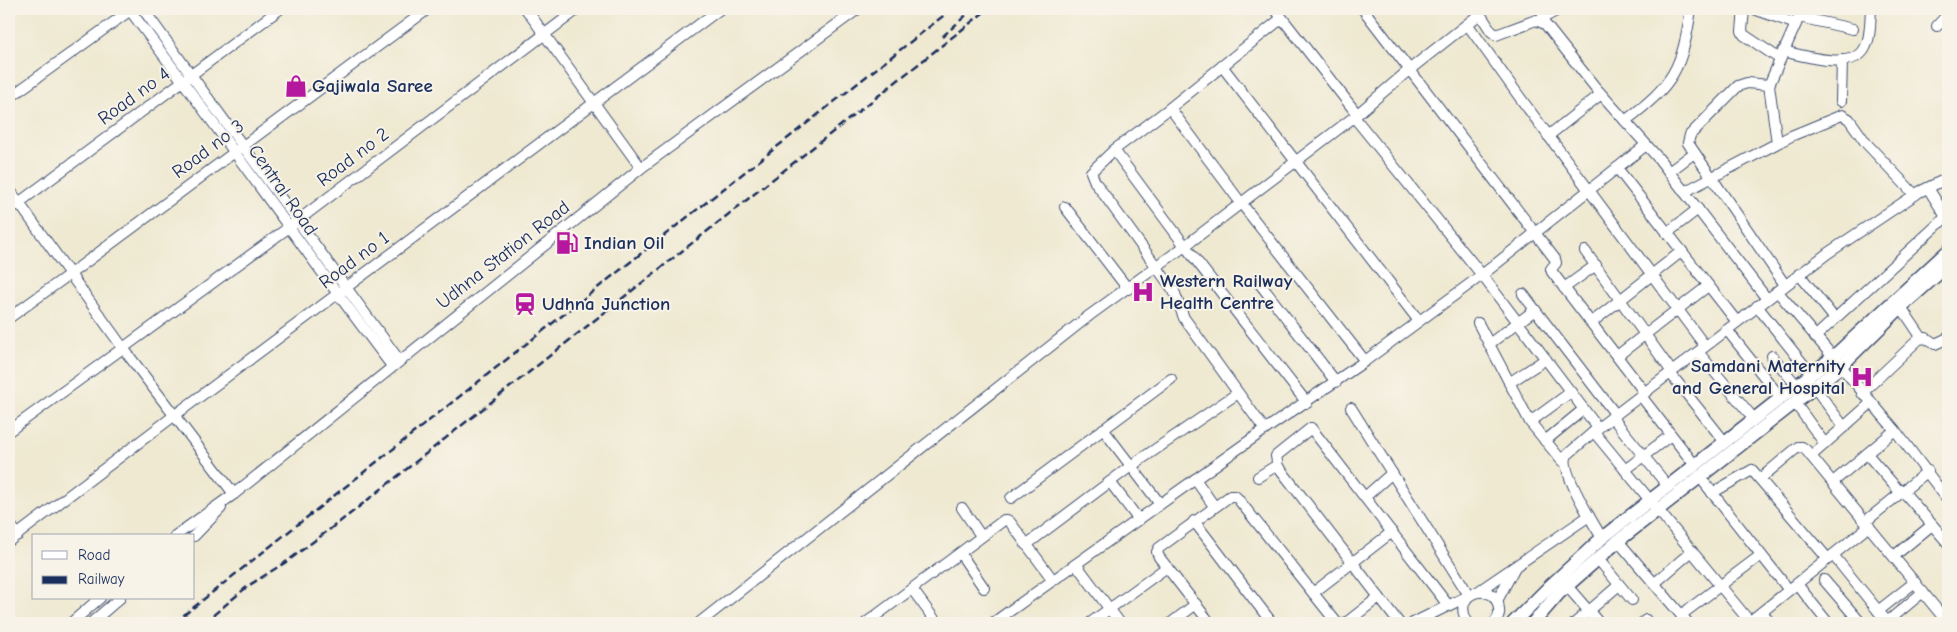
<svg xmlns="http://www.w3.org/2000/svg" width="1957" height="632" viewBox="0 0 1957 632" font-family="'Comic Neue',sans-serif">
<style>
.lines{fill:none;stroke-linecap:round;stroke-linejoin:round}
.minor-casing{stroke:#3b4b6f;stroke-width:12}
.major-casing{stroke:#3b4b6f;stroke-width:15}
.minor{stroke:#fff;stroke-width:10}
.major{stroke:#fff;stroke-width:12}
.rail{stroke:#1b2f5e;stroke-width:2.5;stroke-dasharray:8 4;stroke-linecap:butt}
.labels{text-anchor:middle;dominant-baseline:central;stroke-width:4;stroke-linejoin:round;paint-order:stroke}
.poi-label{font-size:19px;font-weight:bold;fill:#1b2f5e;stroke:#f7f3e8;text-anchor:start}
.street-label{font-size:19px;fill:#1b2f5e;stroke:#f7f3e8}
</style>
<rect width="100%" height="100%" fill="#f7f3e8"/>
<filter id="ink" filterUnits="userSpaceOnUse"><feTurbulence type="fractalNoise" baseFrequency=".02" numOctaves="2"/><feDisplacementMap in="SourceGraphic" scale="10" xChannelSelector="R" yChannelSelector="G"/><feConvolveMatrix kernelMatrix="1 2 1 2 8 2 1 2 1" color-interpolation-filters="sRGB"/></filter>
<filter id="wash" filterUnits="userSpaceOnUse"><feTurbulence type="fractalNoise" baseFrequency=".0096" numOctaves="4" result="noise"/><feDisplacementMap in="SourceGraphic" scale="20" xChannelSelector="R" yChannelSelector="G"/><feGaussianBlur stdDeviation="1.12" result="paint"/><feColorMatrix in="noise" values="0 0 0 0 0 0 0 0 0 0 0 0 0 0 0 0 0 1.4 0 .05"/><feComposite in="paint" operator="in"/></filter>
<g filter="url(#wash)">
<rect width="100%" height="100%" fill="#efe9d1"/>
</g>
<g filter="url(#ink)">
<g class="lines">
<defs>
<g id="minor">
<path d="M 129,9 C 218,127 302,248 392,366"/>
<polyline points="143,9 399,360"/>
<polyline points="526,9 641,168"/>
<polyline points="1275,9 1357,114"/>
<polyline points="1363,9 1555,259 1556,263 1551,269 1552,272 1645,393"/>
<polyline points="1477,9 1491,31 1496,35 1536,20 1545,24 1595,87 1659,159 1767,299"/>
<polyline points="1744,9 1742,31 1744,35 1780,59"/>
<polyline points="1754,9 1796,24"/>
<polyline points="1799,17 1853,29"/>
<polyline points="1539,20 1560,9"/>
<polyline points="1468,25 1521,99 1705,346"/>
<polyline points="1937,26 1948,14"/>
<path d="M 1783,51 C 1803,56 1854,71 1865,48 C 1871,37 1870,21 1871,9"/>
<polyline points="1222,66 1419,321"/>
<polyline points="1769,85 1747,83 1738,86 1690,135 1688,143 1785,285"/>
<polyline points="9,98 132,9"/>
<polyline points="1841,101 1842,60"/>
<polyline points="1170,108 1241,203 1365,361"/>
<polyline points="1354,117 1482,275 1598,428"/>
<path d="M 1625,121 C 1674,84 1682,69 1691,9"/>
<polyline points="1548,136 1601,94"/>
<polyline points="1777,143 1769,85 1799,17 1800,9"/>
<polyline points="1114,150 1185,246 1307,403"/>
<polyline points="1617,168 1737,322"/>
<polyline points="1669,172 1694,153"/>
<polyline points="1928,188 1948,220"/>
<polyline points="9,189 123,348 234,494"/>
<polyline points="1684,192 1791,136 1842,115 1849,119 1866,143 1915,195"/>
<polyline points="1065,207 1128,289"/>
<polyline points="9,210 280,9"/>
<polyline points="1667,233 1698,209"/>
<polyline points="1585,251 1672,372"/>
<polyline points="1799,274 1835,319"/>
<polyline points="1257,280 1336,382"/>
<polyline points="1564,288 1596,265"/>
<polyline points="1777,291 1895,430 1948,500"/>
<polyline points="1523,294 1616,415"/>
<polyline points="1757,306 1811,374"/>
<polyline points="1901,307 1922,338"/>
<polyline points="9,318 70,274 428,9"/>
<polyline points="1478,323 1530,422 1562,461 1565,459"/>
<polyline points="1591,323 1682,251"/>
<polyline points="1727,330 1781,398"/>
<polyline points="1815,337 1946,217"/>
<polyline points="1489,344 1535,310"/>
<polyline points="1698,352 1754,419"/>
<polyline points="1617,356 1708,286"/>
<polyline points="1772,356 1797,386"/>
<polyline points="1670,373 1724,441"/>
<polyline points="1509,383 1546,359"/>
<polyline points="1815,388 1844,427"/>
<polyline points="1862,393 1919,339 1926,338 1935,344 1948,338"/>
<polyline points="1641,396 1694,464"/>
<polyline points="1795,403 1825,444"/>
<polyline points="1351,408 1465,589"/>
<polyline points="1612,417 1667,485"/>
<polyline points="1530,422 1571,392"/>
<polyline points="1103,429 1160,504"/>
<polyline points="1265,430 1184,318 1174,291 1095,182 1091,172 1114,150 1170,108 1282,18"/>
<polyline points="9,431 288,228 578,9"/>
<polyline points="1594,432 1750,622"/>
<polyline points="1545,441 1584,409"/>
<polyline points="1867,454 1900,492"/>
<polyline points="1811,456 1871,403"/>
<polyline points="1278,467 1276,456 1311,428 1448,605"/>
<polyline points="1625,470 1671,435"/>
<polyline points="1699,476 1789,590"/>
<polyline points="1258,477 1274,467 1278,467 1281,470 1399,623"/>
<polyline points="1761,478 1798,447 1802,447 1806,450 1948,623"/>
<polyline points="1195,479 1214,506"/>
<polyline points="1110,482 1139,520"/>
<polyline points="1833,482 1895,430"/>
<polyline points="1902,490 1948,543"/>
<polyline points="1712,493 1752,470 1828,559"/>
<polyline points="1365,497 1392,473"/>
<polyline points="1011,498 1171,379"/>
<polyline points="962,508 981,536"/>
<polyline points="1194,521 1272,623"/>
<polyline points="1866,521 1928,471"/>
<polyline points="9,523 18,535"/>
<polyline points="175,536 234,494 641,168 858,9"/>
<polyline points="194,536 221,508"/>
<path d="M 1602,538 C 1593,523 1559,469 1567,455 L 1598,428 L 1828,253 L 1919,192 L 1948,178"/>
<polyline points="9,541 175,415 720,9"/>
<polyline points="1618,541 1688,623"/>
<polyline points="1026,545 1131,466 1238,393"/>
<polyline points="960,553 984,588"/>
<polyline points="1833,555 1888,623"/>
<polyline points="1894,556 1932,525"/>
<polyline points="1598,559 1632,600"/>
<polyline points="1076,564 1120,623"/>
<polyline points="1824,580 1861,623"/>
<polyline points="1655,583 1692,551"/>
<polyline points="1797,584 1828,623"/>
<polyline points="1567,586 1599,623"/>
<polyline points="912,589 937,623"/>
<polyline points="1479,591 1589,516"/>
<polyline points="1313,593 1392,532"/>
<polyline points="1497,601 1515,567"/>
<polyline points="1878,611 1915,582"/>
<polyline points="1762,612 1770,623"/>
<polyline points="1681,615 1761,555"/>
<polyline points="1887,622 1923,592"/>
<polyline points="71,623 100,598"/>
<polyline points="91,623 120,598"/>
<polyline points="699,623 1090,315 1185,246 1354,117 1409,70 1480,14"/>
<polyline points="866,623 1004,520 1007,520 1010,522 1053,580"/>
<polyline points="993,623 1263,431 1365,361 1482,275 1646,145"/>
<polyline points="1090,623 1167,567"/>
<polyline points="1171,623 1196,604"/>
<polyline points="1210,623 1159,557 1157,552 1159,548 1230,496 1235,496 1238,499 1337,623"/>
<polyline points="1346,623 1379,597"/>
<polyline points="1413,623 1470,595"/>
<path d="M 1468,623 C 1448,591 1497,579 1499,609 C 1500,615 1498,619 1494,623"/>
<polyline points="1575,623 1619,585"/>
<polyline points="1642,623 1646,620"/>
<polyline points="1748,623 1869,526"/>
</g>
<g id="major">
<polyline points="1513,623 1549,587 1602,538 1832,358 1948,251"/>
<polyline points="1533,623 1559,593 1618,541 1840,367 1901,307 1948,265"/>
</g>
</defs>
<use href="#minor" class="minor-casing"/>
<use href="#major" class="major-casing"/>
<use href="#minor" class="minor"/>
<use href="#major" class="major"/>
<g class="rail">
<polyline points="942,37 973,9"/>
<path d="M 174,623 C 432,417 692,214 952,9"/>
<polyline points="204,623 248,586 289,560 346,517 988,9"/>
</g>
</g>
</g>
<defs>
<symbol id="shop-bare" viewBox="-9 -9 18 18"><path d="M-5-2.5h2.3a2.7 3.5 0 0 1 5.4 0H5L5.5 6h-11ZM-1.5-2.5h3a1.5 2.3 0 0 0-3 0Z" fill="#b5179e" stroke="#f7f3e8" stroke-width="2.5" paint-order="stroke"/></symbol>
<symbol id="fuel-bare" viewBox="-9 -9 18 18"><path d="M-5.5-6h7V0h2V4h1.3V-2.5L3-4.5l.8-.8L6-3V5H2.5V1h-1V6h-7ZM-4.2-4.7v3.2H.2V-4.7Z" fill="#b5179e" stroke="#f7f3e8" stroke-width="2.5" paint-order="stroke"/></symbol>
<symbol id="hospital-bare" viewBox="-9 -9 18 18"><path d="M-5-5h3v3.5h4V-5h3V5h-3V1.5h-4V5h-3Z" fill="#b5179e" stroke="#f7f3e8" stroke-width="2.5" paint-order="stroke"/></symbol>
<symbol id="station-bare" viewBox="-9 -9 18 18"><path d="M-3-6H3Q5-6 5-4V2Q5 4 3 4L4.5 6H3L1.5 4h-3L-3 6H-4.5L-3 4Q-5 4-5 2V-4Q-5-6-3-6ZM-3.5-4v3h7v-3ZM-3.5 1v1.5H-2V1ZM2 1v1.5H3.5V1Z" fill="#b5179e" stroke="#f7f3e8" stroke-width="2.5" paint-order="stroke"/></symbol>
</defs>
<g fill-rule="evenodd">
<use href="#shop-bare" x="280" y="70" width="32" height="32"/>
<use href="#fuel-bare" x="551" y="227" width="32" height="32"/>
<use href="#hospital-bare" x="1127" y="276" width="32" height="32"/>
<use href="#station-bare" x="509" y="288" width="32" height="32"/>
<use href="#hospital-bare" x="1846" y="361" width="32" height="32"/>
</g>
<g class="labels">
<g class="poi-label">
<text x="312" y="86">Gajiwala Saree</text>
<text x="584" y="243">Indian Oil</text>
<text x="1160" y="281">Western Railway<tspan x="1160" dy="22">Health Centre</tspan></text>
<text x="542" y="304">Udhna Junction</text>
<text x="1845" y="366" text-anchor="end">Samdani Maternity<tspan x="1845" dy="22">and General Hospital</tspan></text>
</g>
<g class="street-label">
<text transform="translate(134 96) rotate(-36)">Road no 4</text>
<text transform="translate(208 149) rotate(-37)">Road no 3</text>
<text transform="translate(353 157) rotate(-37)">Road no 2</text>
<text transform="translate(283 190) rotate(55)">Central Road</text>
<text transform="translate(503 255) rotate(-38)">Udhna Station Road</text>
<text transform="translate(354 260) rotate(-37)">Road no 1</text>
</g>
</g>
<rect width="1957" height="632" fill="none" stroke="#f7f3e8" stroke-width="30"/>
<rect x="32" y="534" width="162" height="65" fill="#f7f3e8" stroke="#9fa5b1"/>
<rect x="42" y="551" width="25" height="8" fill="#ffffff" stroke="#9fa5b1"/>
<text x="78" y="560" font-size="15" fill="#1b2f5e">Road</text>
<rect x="42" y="576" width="25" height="8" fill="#1b2f5e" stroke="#9fa5b1"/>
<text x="78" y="584" font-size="15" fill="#1b2f5e">Railway</text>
</svg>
